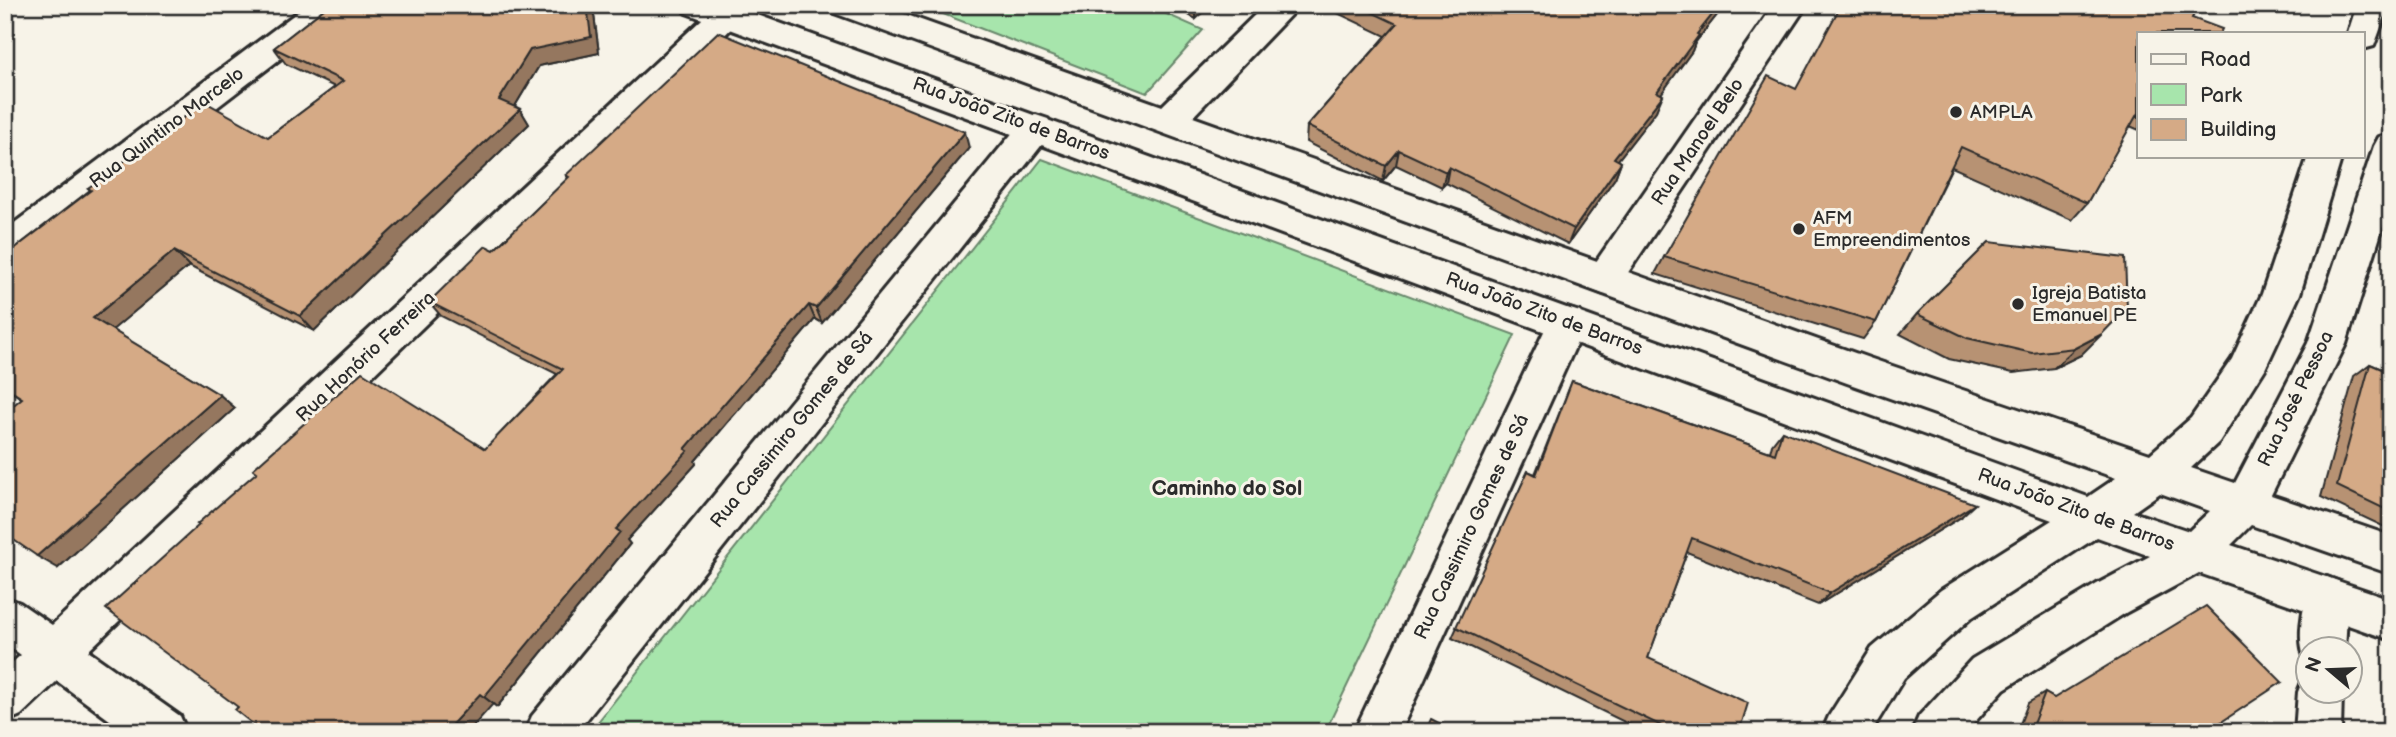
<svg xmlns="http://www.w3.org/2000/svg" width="2396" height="737" viewBox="0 0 2396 737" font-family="'Balsamiq Sans',sans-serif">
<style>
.green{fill:#a7e5ac;stroke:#69886c;stroke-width:2}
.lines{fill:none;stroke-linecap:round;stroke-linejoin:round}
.street-casing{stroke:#2b2b2b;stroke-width:6}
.secondary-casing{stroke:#2b2b2b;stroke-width:6}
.street{fill:#f7f3e8;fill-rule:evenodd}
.secondary{fill:#f7f3e8;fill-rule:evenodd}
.wall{fill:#b79273;stroke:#2b2b2b;stroke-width:2}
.shaded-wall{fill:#95775e;stroke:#2b2b2b;stroke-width:2}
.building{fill:#d5aa86;stroke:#2b2b2b;stroke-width:2}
.poi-dot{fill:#2b2b2b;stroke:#f7f3e8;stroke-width:2.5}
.labels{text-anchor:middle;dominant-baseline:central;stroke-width:6;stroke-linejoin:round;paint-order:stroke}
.poi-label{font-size:19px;fill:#2b2b2b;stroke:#f7f3e8;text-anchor:start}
.street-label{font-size:19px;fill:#2b2b2b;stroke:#f7f3e8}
.neighbourhood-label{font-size:21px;font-weight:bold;fill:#2b2b2b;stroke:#f7f3e8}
</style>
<rect width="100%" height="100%" fill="#f7f3e8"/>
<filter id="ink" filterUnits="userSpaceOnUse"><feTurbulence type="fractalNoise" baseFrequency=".0143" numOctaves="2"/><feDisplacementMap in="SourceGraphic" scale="14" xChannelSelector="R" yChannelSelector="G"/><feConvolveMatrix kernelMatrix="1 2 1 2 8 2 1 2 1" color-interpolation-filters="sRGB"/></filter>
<g filter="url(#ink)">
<g class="green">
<polygon points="920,5 1146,5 1203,30 1147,93"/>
<polygon points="1042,159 1515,335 1325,732 590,732"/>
</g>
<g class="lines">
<defs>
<g id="street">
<polygon points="307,5 345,5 340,13 18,260 5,264 5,230"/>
<polygon points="722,5 737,7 742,15 737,23 88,651 180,716 187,732 126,732 57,681 21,715 5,722 5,669 21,655 5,643 5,597 20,603 52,625 715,7"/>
<polygon points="1265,5 1300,5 1181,129 1169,132 1157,129 1152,120 1157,111"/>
<polygon points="1774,5 1807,5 1617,289 1604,294 1591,289 1586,279 1591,269"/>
<polygon points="1036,115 1048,119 1053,128 1048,137 577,732 525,732 532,716 1024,119"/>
<polygon points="1567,308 1580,312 1586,323 1400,732 1354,732 1548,323 1554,312"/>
<path d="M 2327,577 L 2342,583 L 2348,597 L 2345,650 L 2308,650 L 2308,665 C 2295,644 2302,605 2312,583 Z"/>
<polygon points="2308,675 2308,692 2342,692 2341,732 2295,732 2298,692 2304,677"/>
</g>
<g id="secondary">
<path d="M 681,5 L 730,5 L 2088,497 L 2116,478 L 1847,383 L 834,13 L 829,5 L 879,5 L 1869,358 L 2150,454 L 2191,418 L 2232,359 L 2262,294 L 2308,156 L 2342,156 L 2300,294 L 2265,369 L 2219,442 L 2191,468 L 2235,483 L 2308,343 L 2374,146 L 2379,137 L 2391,133 L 2391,201 L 2346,344 L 2271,495 L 2391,536 L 2391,574 L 2251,525 L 2231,545 L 2391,599 L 2391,640 L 2199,573 L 2127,612 L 2004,689 L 1966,732 L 1912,732 L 1919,716 L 1972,659 L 2097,584 L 2150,556 L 2097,537 L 1971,618 L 1904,678 L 1871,732 L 1822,732 L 1829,716 L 1872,648 L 1941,590 L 2052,520 L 686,13 ZM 2160,493 L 2210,511 L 2189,531 L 2133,512 Z"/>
<polygon points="2357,5 2389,5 2374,46 2363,49 2363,33 2348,33"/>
</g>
</defs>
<use href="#street" class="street-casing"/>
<use href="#secondary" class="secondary-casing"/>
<use href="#street" class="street"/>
<use href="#secondary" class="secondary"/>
</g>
<g class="wall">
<polygon points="329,5 590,5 594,15 599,53 539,66 515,106 520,109 529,124 314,331 189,266 112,330 220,395 235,408 58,568 21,398 5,388 5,256 90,190 88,188 268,137 335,87 286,64 274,48"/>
<polygon points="1170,5 1211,5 1196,19"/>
<polygon points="1332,5 1725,5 1695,43 1692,51 1661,94 1656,111 1618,160 1621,162 1615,178 1568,244 1446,183 1442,187 1396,165 1383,181 1306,142 1307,126 1386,36 1331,10"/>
<polygon points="2139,33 2139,130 2130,126 2087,203 2072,220 1952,167 1876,322 1863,339 1655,274 1664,257 1796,89"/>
<polygon points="969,148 822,323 815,319 695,461 696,464 627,540 630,544 497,707 493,704 238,707 557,374 441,316 429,302 494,250 568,178 566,175"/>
<polygon points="1989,242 2081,355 2054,368 2013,373 1949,359 1900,334 1917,314"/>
<polygon points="2370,364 2391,373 2391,530 2321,497 2354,376"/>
<polygon points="1572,381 1770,452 1772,444 1782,431 1961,517 1818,605 1687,552 1648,658 1739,732 1645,732 1452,638 1528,471 1535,474"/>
<polygon points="2391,676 2391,732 2387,732 2388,678"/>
<polygon points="2045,693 2054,698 2206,732 2017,732 2028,703"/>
</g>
<g class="shaded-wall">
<polygon points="587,5 590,5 594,15 599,53 539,66 509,116 499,100 530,50"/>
<polygon points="1196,5 1211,5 1196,19"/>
<polygon points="1720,5 1725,5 1695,43 1692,51 1651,108 1657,92 1697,34"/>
<polygon points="1663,95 1656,111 1607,174 1614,158"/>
<polygon points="520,109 529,124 314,331 300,316"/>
<polygon points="965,132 969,148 822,323 816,308"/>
<polygon points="1399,150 1396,165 1383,181 1386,166"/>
<polygon points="1621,162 1615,178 1568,244 1574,229"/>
<polygon points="1449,167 1446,183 1442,187 1446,172"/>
<polygon points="174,251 189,266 110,332 93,318"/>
<polygon points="809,305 815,319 695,461 696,464 627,540 630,544 497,707 484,697 616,529"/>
<polygon points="2102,334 2081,355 2054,368 2075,348"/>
<polygon points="220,395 235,408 58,568 37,556"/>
<polygon points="1975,504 1961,517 1818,605 1830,593"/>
<polygon points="480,694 493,704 468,732 445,732"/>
</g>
<g class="building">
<polygon points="329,5 587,5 591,37 530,50 499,100 520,109 300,316 174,251 93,318 220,395 37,556 5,534 5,412 22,398 5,387 5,256 91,190 88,188 205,102 268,137 343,81 274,48"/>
<polygon points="1357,5 1720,5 1697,34 1699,35 1657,92 1663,95 1614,158 1621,162 1574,229 1449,167 1446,172 1399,150 1386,166 1307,126 1397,24"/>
<polygon points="1841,5 2199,5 2192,18 2222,29 2220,33 2139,33 2139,111 2087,203 1961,147 1876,322 1664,257 1768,76 1796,89"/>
<polygon points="718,32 965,132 816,308 809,305 685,449 688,451 616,529 620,532 484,697 480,694 445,732 263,732 235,710 238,707 106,609 199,525 197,524 257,472 253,469 362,372 485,449 563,369 429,302 486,246 494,250 569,177 566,175"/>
<polygon points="1989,242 2125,258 2127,308 2102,334 2075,348 2032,353 1967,338 1917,314"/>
<polygon points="2370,364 2391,373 2391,512 2337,486"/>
<polygon points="1572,381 1775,454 1782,431 1975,504 1830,593 1692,538 1648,658 1748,703 1739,732 1674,732 1456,627 1528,471 1536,475"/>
<polygon points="2206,606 2282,682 2206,732 2030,732 2045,693 2054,698"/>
<polygon points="1431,719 1456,732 1425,732"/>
</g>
</g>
<g class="poi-dot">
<circle cx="1956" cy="112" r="7"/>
<circle cx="1799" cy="229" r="7"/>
<circle cx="2018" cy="304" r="7"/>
</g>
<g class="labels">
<g class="poi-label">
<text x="1970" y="112">AMPLA</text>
<text x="1813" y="218">AFM<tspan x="1813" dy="22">Empreendimentos</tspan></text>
<text x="2032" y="293">Igreja Batista<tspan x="2032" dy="22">Emanuel PE</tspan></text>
</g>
<g class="street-label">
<text transform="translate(1011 119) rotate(20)">Rua João Zito de Barros</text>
<text transform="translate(167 128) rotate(-37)">Rua Quintino Marcelo</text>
<text transform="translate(1698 142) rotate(-56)">Rua Manoel Belo</text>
<text transform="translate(1544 314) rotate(20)">Rua João Zito de Barros</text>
<text transform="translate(366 357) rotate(-43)">Rua Honório Ferreira</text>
<text transform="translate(2296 399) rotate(-64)">Rua José Pessoa</text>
<text transform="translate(792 430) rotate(-51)">Rua Cassimiro Gomes de Sá</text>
<text transform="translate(2076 510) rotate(20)">Rua João Zito de Barros</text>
<text transform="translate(1472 527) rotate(-65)">Rua Cassimiro Gomes de Sá</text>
</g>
<g class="neighbourhood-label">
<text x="1227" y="488">Caminho do Sol</text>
</g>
</g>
<rect width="2396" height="737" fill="none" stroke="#f7f3e8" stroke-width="28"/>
<rect x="14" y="14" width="2368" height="709" fill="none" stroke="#2b2b2b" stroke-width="2.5" filter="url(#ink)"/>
<rect x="2137" y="32" width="228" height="126" fill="#f7f3e8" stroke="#a5a39c" stroke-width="2"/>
<rect x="2151" y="54" width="35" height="10" fill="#f7f3e8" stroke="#a5a39c" stroke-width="2"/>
<text x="2200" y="66" font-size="21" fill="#2b2b2b">Road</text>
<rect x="2151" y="84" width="35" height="21" fill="#a7e5ac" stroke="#a5a39c" stroke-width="2"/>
<text x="2200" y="102" font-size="21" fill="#2b2b2b">Park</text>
<rect x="2151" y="119" width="35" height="21" fill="#d5aa86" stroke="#a5a39c" stroke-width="2"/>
<text x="2200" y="136" font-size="21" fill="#2b2b2b">Building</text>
<g transform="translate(2329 670) rotate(289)"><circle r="33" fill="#f7f3e8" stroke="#a5a39c" stroke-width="2"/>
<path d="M0-5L12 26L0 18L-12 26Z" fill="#2b2b2b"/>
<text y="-10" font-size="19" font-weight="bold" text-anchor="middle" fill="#2b2b2b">N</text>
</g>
</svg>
